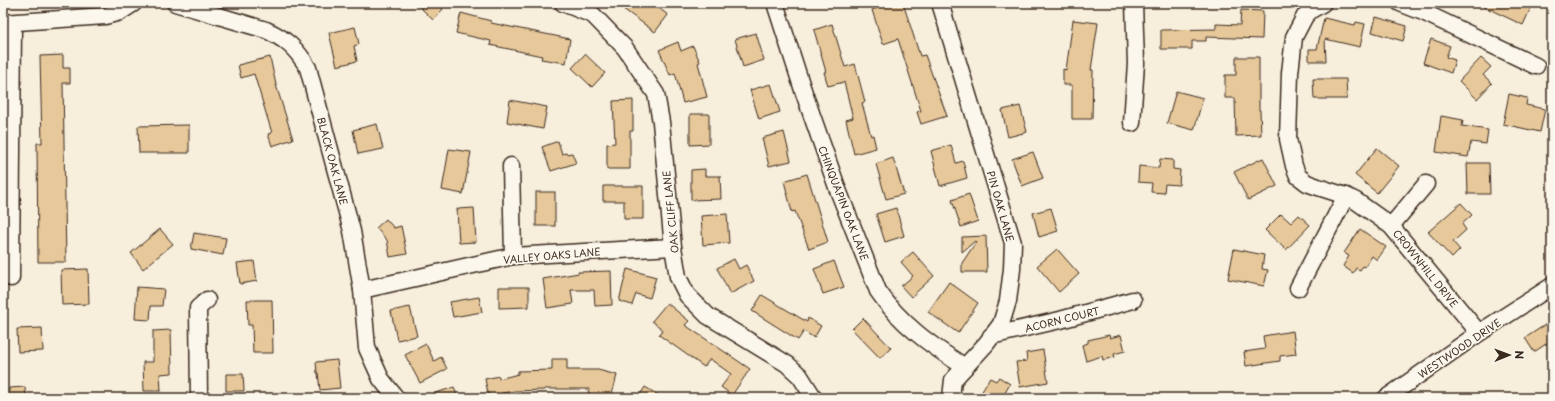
<svg xmlns="http://www.w3.org/2000/svg" width="1555" height="401" viewBox="0 0 1555 401" font-family="'Playpen Sans',sans-serif">
<style>
.building{fill:#e7c89a;stroke:#3b2a1e}
.lines{fill:none;stroke-linecap:round;stroke-linejoin:round}
.minor-casing{stroke:#3b2a1e;stroke-width:19}
.minor{stroke:#fbf7ec;stroke-width:16}
.labels{text-anchor:middle;dominant-baseline:central;stroke-width:3.5;stroke-linejoin:round;paint-order:stroke}
.street-label{font-size:10px;fill:#3b2a1e;stroke:#fbf7ec}
</style>
<rect width="100%" height="100%" fill="#f7eedc"/>
<filter id="ink" filterUnits="userSpaceOnUse"><feTurbulence type="fractalNoise" baseFrequency=".025" numOctaves="2"/><feDisplacementMap in="SourceGraphic" scale="8" xChannelSelector="R" yChannelSelector="G"/><feConvolveMatrix kernelMatrix="1 2 1 2 8 2 1 2 1" color-interpolation-filters="sRGB"/></filter>
<g filter="url(#ink)">
<g class="building">
<polygon points="416,3 437,3 443,9 433,20"/>
<polygon points="615,3 652,3 668,15 655,32"/>
<polygon points="891,3 903,3 920,56 925,55 947,116 921,124 917,112 921,111 898,39 883,44 872,10"/>
<polygon points="1476,3 1533,3 1523,25"/>
<polygon points="1241,10 1263,11 1262,39 1206,37 1206,41 1192,41 1192,49 1161,49 1161,30 1216,29 1216,24 1240,25"/>
<polygon points="461,13 491,21 491,23 570,39 566,63 541,59 542,56 490,45 491,41 456,33"/>
<polygon points="1376,17 1407,26 1403,41 1372,32"/>
<polygon points="1324,18 1355,25 1356,22 1365,24 1360,47 1325,39 1326,61 1309,61 1309,49 1317,49"/>
<polygon points="1073,20 1098,23 1091,70 1093,70 1092,119 1072,119 1072,85 1063,85 1063,69 1066,70"/>
<polygon points="832,24 845,67 855,64 865,102 862,103 871,136 873,135 876,148 854,154 846,120 853,118 844,82 828,86 824,72 826,72 814,30"/>
<polygon points="355,27 359,44 354,46 357,61 337,66 329,33"/>
<polygon points="756,33 764,60 743,67 735,39"/>
<polygon points="1431,39 1450,46 1446,57 1455,60 1451,73 1423,63"/>
<polygon points="678,42 681,51 693,46 700,62 698,63 707,97 683,103 675,73 670,75 659,50"/>
<polygon points="585,54 605,73 592,87 572,68"/>
<polygon points="63,55 63,68 70,68 70,83 63,83 66,262 38,262 37,143 42,143 40,56"/>
<polygon points="270,57 276,85 293,139 272,146 268,134 272,133 254,74 241,78 238,65"/>
<polygon points="1236,57 1259,57 1259,110 1260,110 1261,135 1236,136 1235,98 1225,98 1225,75 1236,75"/>
<polygon points="1481,58 1491,67 1483,75 1492,83 1477,99 1459,81"/>
<polygon points="1313,79 1346,79 1347,99 1314,99"/>
<polygon points="771,84 780,112 759,119 750,90"/>
<polygon points="1176,91 1203,98 1194,130 1167,123"/>
<polygon points="1509,94 1527,98 1526,105 1545,109 1540,132 1503,124"/>
<polygon points="510,100 547,107 543,129 507,122"/>
<polygon points="633,100 633,131 630,131 630,169 607,169 607,144 615,143 613,101"/>
<polygon points="1020,106 1027,132 1008,137 1002,110"/>
<polygon points="690,114 709,114 709,144 690,145"/>
<polygon points="1441,116 1463,120 1462,126 1488,130 1486,144 1471,142 1468,157 1436,152"/>
<polygon points="377,124 383,149 358,154 353,130"/>
<polygon points="189,125 189,153 139,153 138,126"/>
<polygon points="784,132 791,161 769,166 762,138"/>
<polygon points="558,141 562,154 566,153 566,154 572,153 576,163 551,171 542,147"/>
<polygon points="951,145 956,163 963,161 967,178 940,186 931,151"/>
<polygon points="1377,148 1399,166 1377,193 1355,175"/>
<polygon points="449,149 471,152 463,194 442,190"/>
<polygon points="1033,152 1043,178 1022,186 1012,159"/>
<polygon points="893,158 904,194 886,199 876,164"/>
<polygon points="1263,158 1277,186 1248,200 1234,172"/>
<polygon points="1160,159 1173,160 1173,169 1180,170 1179,185 1165,184 1164,193 1151,192 1152,183 1138,182 1139,166 1159,168"/>
<polygon points="1467,163 1489,163 1490,194 1468,194"/>
<polygon points="705,169 705,176 720,176 721,199 691,200 691,170"/>
<polygon points="807,174 828,242 809,249 795,211 792,212 784,181"/>
<polygon points="603,186 643,186 643,219 624,219 624,201 603,201"/>
<rect x="536" y="192" width="19" height="34"/>
<polygon points="969,194 978,221 961,227 952,200"/>
<polygon points="1461,203 1472,215 1462,224 1466,230 1453,242 1460,250 1452,258 1428,232"/>
<polygon points="474,208 476,242 459,243 457,209"/>
<polygon points="896,208 904,236 885,242 876,214"/>
<polygon points="1051,208 1058,231 1039,237 1033,213"/>
<polygon points="727,214 729,243 703,245 701,216"/>
<polygon points="1281,214 1291,223 1299,215 1310,225 1286,250 1265,230"/>
<polygon points="386,219 394,228 401,226 407,254 390,257 387,240 376,228"/>
<polygon points="160,229 173,244 143,269 131,253"/>
<polygon points="1360,229 1386,247 1377,260 1372,256 1365,267 1363,266 1360,270 1356,268 1353,273 1343,266 1349,256 1344,253"/>
<polygon points="194,233 226,238 223,255 191,249"/>
<polygon points="986,236 987,272 962,272 962,263 976,242 975,241 962,252 962,237"/>
<polygon points="1057,249 1079,274 1059,292 1037,266"/>
<polygon points="1234,249 1264,255 1262,269 1268,270 1264,286 1228,279"/>
<polygon points="913,252 934,276 911,297 901,286 913,276 901,262"/>
<polygon points="734,259 739,269 746,265 754,281 730,294 717,268"/>
<polygon points="254,261 257,281 240,284 237,263"/>
<polygon points="834,261 844,287 823,294 814,269"/>
<polygon points="88,269 89,304 62,305 61,270"/>
<polygon points="627,269 656,277 650,298 636,294 632,305 619,301"/>
<polygon points="611,271 612,305 595,306 594,290 571,290 573,304 547,308 543,279 579,273 578,272"/>
<polygon points="949,282 978,303 958,333 928,312"/>
<polygon points="137,287 164,289 162,306 151,306 150,320 135,319"/>
<polygon points="499,287 529,287 529,307 499,308"/>
<polygon points="762,295 807,322 808,318 821,326 814,338 804,331 798,340 752,311"/>
<polygon points="479,297 482,312 453,317 450,302"/>
<polygon points="247,300 272,300 273,353 253,353 252,325 248,325"/>
<polygon points="667,303 689,321 685,325 750,369 732,395 721,387 731,374 710,359 704,367 659,335 663,330 652,321"/>
<polygon points="410,307 417,336 397,340 391,311"/>
<polygon points="863,318 891,348 880,358 852,329"/>
<polygon points="1548,323 1552,329 1552,340 1534,352 1525,338"/>
<polygon points="42,328 43,351 18,352 17,329"/>
<polygon points="171,330 172,373 160,374 161,391 144,391 143,362 153,362 153,331"/>
<polygon points="1293,331 1296,354 1280,356 1280,361 1246,366 1244,352 1265,349 1263,336"/>
<polygon points="1109,335 1110,338 1121,335 1125,351 1114,354 1115,357 1103,360 1102,356 1086,361 1082,345 1088,343 1088,340"/>
<polygon points="426,344 434,361 441,357 447,369 420,383 405,355"/>
<polygon points="1043,350 1048,382 1020,387 1016,362 1027,361 1026,353"/>
<polygon points="552,359 567,359 567,370 598,370 617,375 611,398 606,398 588,393 589,389 544,389 544,390 515,391 502,393 502,396 489,398 485,379 499,376 499,379 518,374 518,371 552,370"/>
<polygon points="337,360 340,388 320,390 318,373 317,373 316,362"/>
<polygon points="226,374 243,374 244,391 226,391"/>
<polygon points="999,377 1010,384 1002,398 978,398 990,378 996,381"/>
<polygon points="25,387 26,398 9,398 9,388"/>
<polygon points="454,387 458,398 427,398 427,396"/>
<polygon points="645,387 663,398 638,398"/>
</g>
<g class="lines">
<defs>
<g id="minor">
<path d="M 175,3 L 266,30 C 286,39 297,49 308,68 L 352,231 L 362,290 L 367,348 L 381,379 L 396,398"/>
<polyline points="563,3 593,15 625,48 656,94 661,122 673,247 678,277 687,295 708,316 787,364 800,376 814,398"/>
<path d="M 775,3 L 803,90 L 838,190 L 878,291 C 900,324 932,346 965,367"/>
<polyline points="940,3 1013,243 1012,269 1008,301 1001,324 986,344 953,380 951,398"/>
<polyline points="1323,3 1311,10 1305,16 1294,37 1290,73 1288,139 1294,166 1298,176 1307,183 1318,187 1346,196 1356,201 1391,226 1479,333"/>
<polyline points="1400,3 1423,12 1536,66"/>
<polyline points="3,23 105,16 120,12 134,3"/>
<polyline points="1132,123 1136,63 1134,3"/>
<polyline points="511,166 513,256"/>
<polyline points="1391,226 1426,184"/>
<polyline points="11,278 13,23"/>
<polyline points="1298,288 1346,196"/>
<polyline points="362,290 513,256 673,247"/>
<polyline points="991,336 1060,320 1133,300"/>
<polyline points="199,398 198,308 207,300"/>
<polyline points="1386,398 1479,333 1552,286"/>
</g>
</defs>
<use href="#minor" class="minor-casing"/>
<use href="#minor" class="minor"/>
</g>
</g>
<g class="labels">
<g class="street-label">
<text transform="translate(333 161) rotate(75)">BLACK OAK LANE</text>
<text transform="translate(844 203) rotate(69)">CHINQUAPIN OAK LANE</text>
<text transform="translate(1001 206) rotate(74)">PIN OAK LANE</text>
<text transform="translate(670 212) rotate(-96)">OAK CLIFF LANE</text>
<text transform="translate(552 255) rotate(-5)">VALLEY OAKS LANE</text>
<text transform="translate(1426 268) rotate(51)">CROWNHILL DRIVE</text>
<text transform="translate(1062 319) rotate(-14)">ACORN COURT</text>
<text transform="translate(1459 348) rotate(-34)">WESTWOOD DRIVE</text>
</g>
</g>
<rect width="1555" height="401" fill="none" stroke="#fbf7ec" stroke-width="16"/>
<rect x="8" y="8" width="1539" height="385" fill="none" stroke="#3b2a1e" stroke-width="1.5" filter="url(#ink)"/>
<g transform="translate(1509 355) rotate(89)" stroke="#fbf7ec" stroke-width="3" paint-order="stroke">
<path d="M0-3L7 15L0 10L-7 15Z" fill="#3b2a1e"/>
<text y="-6" font-size="11" font-weight="bold" text-anchor="middle" fill="#3b2a1e">N</text>
</g>
</svg>
